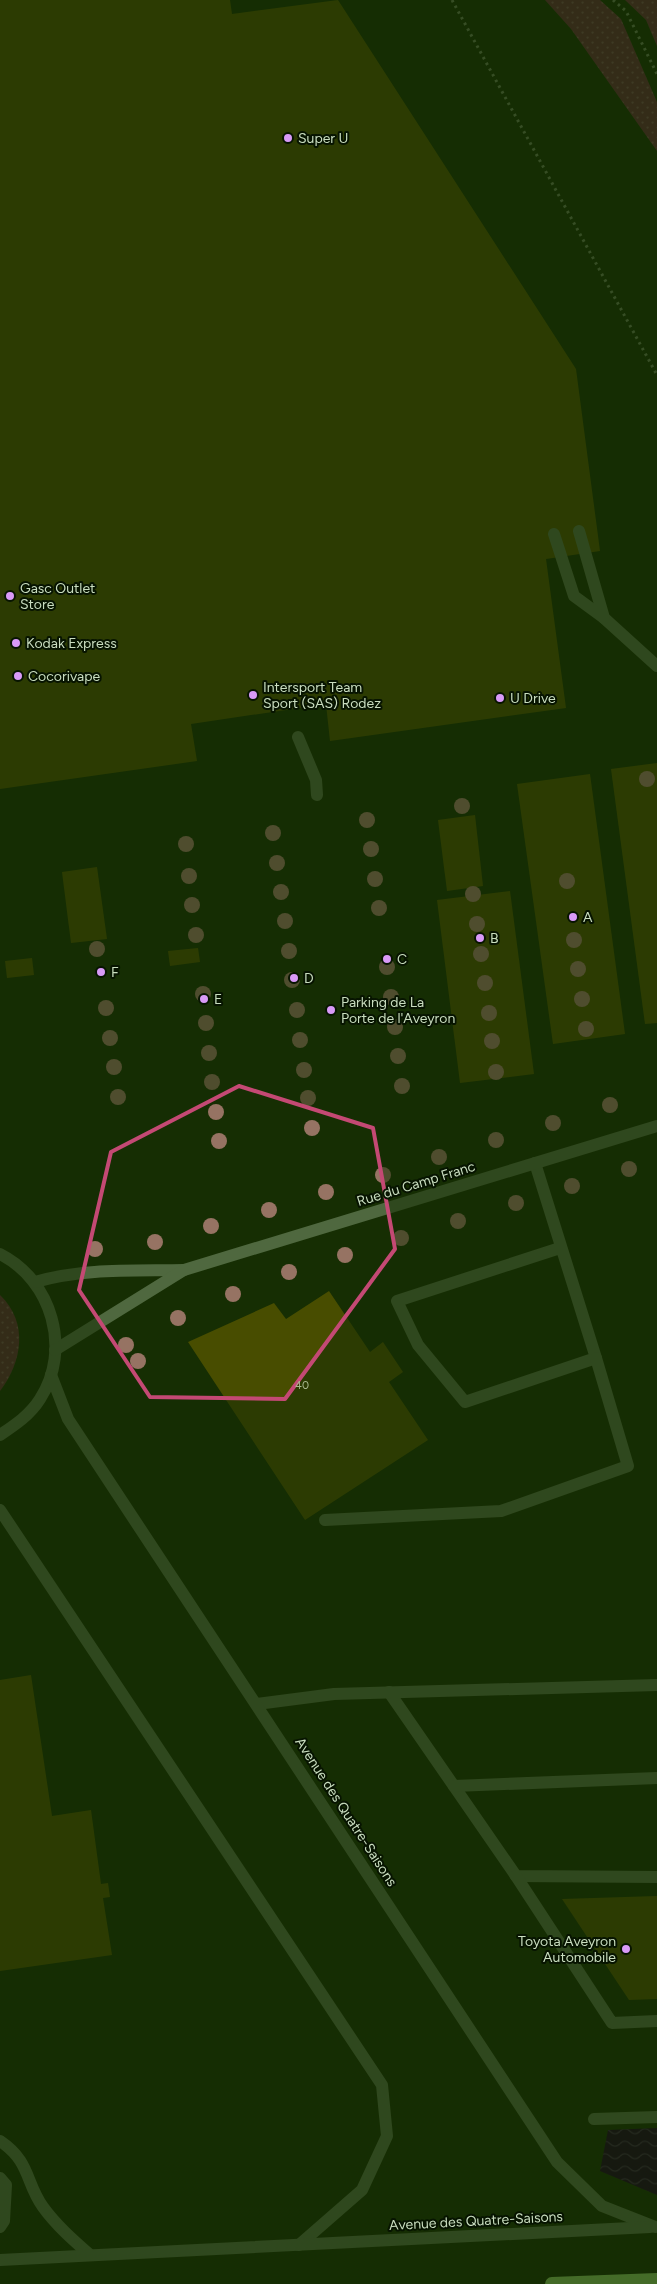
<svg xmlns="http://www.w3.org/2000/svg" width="657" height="2284" viewBox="0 0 657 2284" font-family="Figtree,sans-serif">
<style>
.grass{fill:url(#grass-dots)}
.water{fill:url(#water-waves)}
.building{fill:#484d00}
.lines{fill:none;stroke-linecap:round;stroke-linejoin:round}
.path{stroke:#5d734d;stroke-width:3;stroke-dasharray:2.5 4;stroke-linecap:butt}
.service{stroke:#4f683f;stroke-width:12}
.minor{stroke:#4f683f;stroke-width:12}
.trunk{stroke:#7cb655;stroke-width:14}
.tree{fill:#967363}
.marked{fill:none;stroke:#c44974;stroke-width:4;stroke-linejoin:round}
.poi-dot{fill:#d99af7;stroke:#071401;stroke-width:2}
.labels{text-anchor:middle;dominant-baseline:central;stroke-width:4;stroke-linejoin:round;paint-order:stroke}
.number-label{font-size:11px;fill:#a9b98f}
.poi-label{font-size:14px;fill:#c9ddbf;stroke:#071401;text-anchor:start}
.street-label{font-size:14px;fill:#c9ddbf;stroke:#071401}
</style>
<defs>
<pattern id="grass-dots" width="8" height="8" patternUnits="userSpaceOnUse" patternTransform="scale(1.25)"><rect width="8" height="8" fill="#592c31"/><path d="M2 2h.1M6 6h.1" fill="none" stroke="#704a4d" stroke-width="1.8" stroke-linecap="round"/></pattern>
<pattern id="water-waves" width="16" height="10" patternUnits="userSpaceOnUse" patternTransform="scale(1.25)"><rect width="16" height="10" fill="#170021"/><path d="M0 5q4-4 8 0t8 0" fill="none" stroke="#37253f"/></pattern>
</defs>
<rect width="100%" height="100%" fill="#162e03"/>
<g class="grass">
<polygon points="545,0 600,0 621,19 657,102 657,151 571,29"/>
<polygon points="625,0 657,0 657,46 646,20"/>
<path d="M 0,1295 C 29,1323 22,1362 0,1391 Z"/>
</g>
<polygon class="water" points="657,2128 657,2195 600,2171 608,2130"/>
<g class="building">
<polygon points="0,0 230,0 232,14 338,0 576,369 600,551 546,559 566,708 330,741 326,704 191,724 197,761 0,789"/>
<polygon points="657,763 657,1023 645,1024 611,769"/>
<polygon points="590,774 625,1034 553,1044 517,784"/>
<polygon points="475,815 483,886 447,891 438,820"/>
<polygon points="97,867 107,939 71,943 62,872"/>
<polygon points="510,891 534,1074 460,1083 437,900"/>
<polygon points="198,948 200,962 170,966 168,951"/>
<polygon points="32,958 34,975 7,978 5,961"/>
<polygon points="329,1291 370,1352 383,1342 403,1372 389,1382 428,1440 305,1520 188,1342 274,1303 286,1319"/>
<polygon points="31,1675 52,1816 91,1810 101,1884 108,1883 110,1897 103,1898 112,1955 0,1971 0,1680"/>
<polygon points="657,1896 657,1999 629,2000 562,1899"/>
</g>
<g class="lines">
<g class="path">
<polyline points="452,0 657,375"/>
<polyline points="613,0 626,11 657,74"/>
</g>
<g class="service">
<polyline points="298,737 316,780 317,795"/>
<polyline points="535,1163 596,1358 465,1402 418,1345 397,1301 560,1248"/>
<polyline points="325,1520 501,1511 628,1466 596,1358"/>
<polyline points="389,1692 516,1876 657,1877"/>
<polyline points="257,1704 334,1694 657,1685"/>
<polyline points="454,1786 657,1778"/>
<polyline points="516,1876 612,2023 657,2021"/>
<polyline points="594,2119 657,2117"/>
<path d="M 0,2141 C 31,2162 25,2182 43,2207 C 56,2225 73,2240 89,2254"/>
<polyline points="0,2178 6,2185 4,2221 0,2227"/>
</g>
<g class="minor">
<polyline points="579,531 604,618 657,666"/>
<polyline points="554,534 574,596 604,618"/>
<path d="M 0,1254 C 52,1280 72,1350 40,1399 C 30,1415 15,1425 0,1435"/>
<path d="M 35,1282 C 83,1268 134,1271 184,1270"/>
<polyline points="55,1350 184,1270 657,1126"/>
<polyline points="51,1375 68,1419 557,2162 602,2206 655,2227"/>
<polyline points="0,1510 382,2085 387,2136 362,2190 299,2245"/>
<polyline points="0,2260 650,2227"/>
</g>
<polyline class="trunk" points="552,2284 657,2280"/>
</g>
<g class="tree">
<circle cx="647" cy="779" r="8"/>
<circle cx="462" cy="806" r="8"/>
<circle cx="367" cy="820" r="8"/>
<circle cx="273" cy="833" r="8"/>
<circle cx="186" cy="844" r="8"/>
<circle cx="371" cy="849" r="8"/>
<circle cx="277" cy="863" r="8"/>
<circle cx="189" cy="876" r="8"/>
<circle cx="375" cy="879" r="8"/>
<circle cx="567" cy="881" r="8"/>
<circle cx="281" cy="892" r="8"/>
<circle cx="473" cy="894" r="8"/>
<circle cx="192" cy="905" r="8"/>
<circle cx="379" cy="908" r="8"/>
<circle cx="285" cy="921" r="8"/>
<circle cx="477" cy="924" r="8"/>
<circle cx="196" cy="935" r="8"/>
<circle cx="574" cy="940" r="8"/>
<circle cx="97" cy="949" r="8"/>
<circle cx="289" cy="951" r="8"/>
<circle cx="481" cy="954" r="8"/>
<circle cx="387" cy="967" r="8"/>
<circle cx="578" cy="969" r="8"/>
<circle cx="292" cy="980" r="8"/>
<circle cx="485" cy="983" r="8"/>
<circle cx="203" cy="994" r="8"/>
<circle cx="391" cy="997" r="8"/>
<circle cx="582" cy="999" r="8"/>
<circle cx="106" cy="1008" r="8"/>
<circle cx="297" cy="1010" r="8"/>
<circle cx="489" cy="1013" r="8"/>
<circle cx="206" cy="1023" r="8"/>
<circle cx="395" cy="1027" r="8"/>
<circle cx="586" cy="1029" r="8"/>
<circle cx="110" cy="1038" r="8"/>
<circle cx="300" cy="1040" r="8"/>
<circle cx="492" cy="1041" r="8"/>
<circle cx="209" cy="1053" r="8"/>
<circle cx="398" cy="1056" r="8"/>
<circle cx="114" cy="1067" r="8"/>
<circle cx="304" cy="1070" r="8"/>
<circle cx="496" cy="1072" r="8"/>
<circle cx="212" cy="1082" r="8"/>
<circle cx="402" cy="1086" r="8"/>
<circle cx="118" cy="1097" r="8"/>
<circle cx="308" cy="1098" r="8"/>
<circle cx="610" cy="1105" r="8"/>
<circle cx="216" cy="1112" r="8"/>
<circle cx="553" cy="1123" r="8"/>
<circle cx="312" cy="1128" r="8"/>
<circle cx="496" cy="1140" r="8"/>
<circle cx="219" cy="1141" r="8"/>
<circle cx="439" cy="1157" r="8"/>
<circle cx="629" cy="1169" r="8"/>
<circle cx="383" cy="1175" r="8"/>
<circle cx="572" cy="1186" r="8"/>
<circle cx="326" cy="1192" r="8"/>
<circle cx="516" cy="1203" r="8"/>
<circle cx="269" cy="1210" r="8"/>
<circle cx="458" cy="1221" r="8"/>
<circle cx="211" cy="1226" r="8"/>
<circle cx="401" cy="1238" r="8"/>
<circle cx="155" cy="1242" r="8"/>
<circle cx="95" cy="1249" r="8"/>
<circle cx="345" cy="1255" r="8"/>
<circle cx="289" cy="1272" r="8"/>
<circle cx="233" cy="1294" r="8"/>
<circle cx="178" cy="1318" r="8"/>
<circle cx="126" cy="1345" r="8"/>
<circle cx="138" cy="1361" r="8"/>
</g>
<path d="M0 0H657V2284H0ZM 239,1086 L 373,1128 L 395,1249 L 285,1399 L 150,1397 L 79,1290 L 111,1152 Z" fill="#162e03" fill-opacity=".55" fill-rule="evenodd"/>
<path class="marked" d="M 239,1086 L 373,1128 L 395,1249 L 285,1399 L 150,1397 L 79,1290 L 111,1152 Z"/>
<g class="poi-dot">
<circle cx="288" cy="138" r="5"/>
<circle cx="10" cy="596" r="5"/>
<circle cx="16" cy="643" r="5"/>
<circle cx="18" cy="676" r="5"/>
<circle cx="253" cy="695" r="5"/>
<circle cx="500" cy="698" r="5"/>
<circle cx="573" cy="917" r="5"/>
<circle cx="480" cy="938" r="5"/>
<circle cx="387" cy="959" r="5"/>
<circle cx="101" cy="972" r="5"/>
<circle cx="294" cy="978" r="5"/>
<circle cx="204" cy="999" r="5"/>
<circle cx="331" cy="1010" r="5"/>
<circle cx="626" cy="1949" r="5"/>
</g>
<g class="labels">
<g class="number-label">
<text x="302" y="1385">40</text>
</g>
<g class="poi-label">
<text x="298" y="138">Super U</text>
<text x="20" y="588">Gasc Outlet<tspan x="20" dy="16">Store</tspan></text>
<text x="26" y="643">Kodak Express</text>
<text x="28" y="676">Cocorivape</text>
<text x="263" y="687">Intersport Team<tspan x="263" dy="16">Sport (SAS) Rodez</tspan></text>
<text x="510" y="698">U Drive</text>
<text x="583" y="917">A</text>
<text x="490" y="938">B</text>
<text x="397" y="959">C</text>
<text x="111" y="972">F</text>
<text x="304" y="978">D</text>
<text x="214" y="999">E</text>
<text x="341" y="1002">Parking de La<tspan x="341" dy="16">Porte de l'Aveyron</tspan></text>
<text x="616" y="1941" text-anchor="end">Toyota Aveyron<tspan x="616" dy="16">Automobile</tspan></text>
</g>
<g class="street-label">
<text transform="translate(416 1184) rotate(-17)">Rue du Camp Franc</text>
<text transform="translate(346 1812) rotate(57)">Avenue des Quatre-Saisons</text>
<text transform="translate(476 2221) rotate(-3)">Avenue des Quatre-Saisons</text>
</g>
</g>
</svg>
